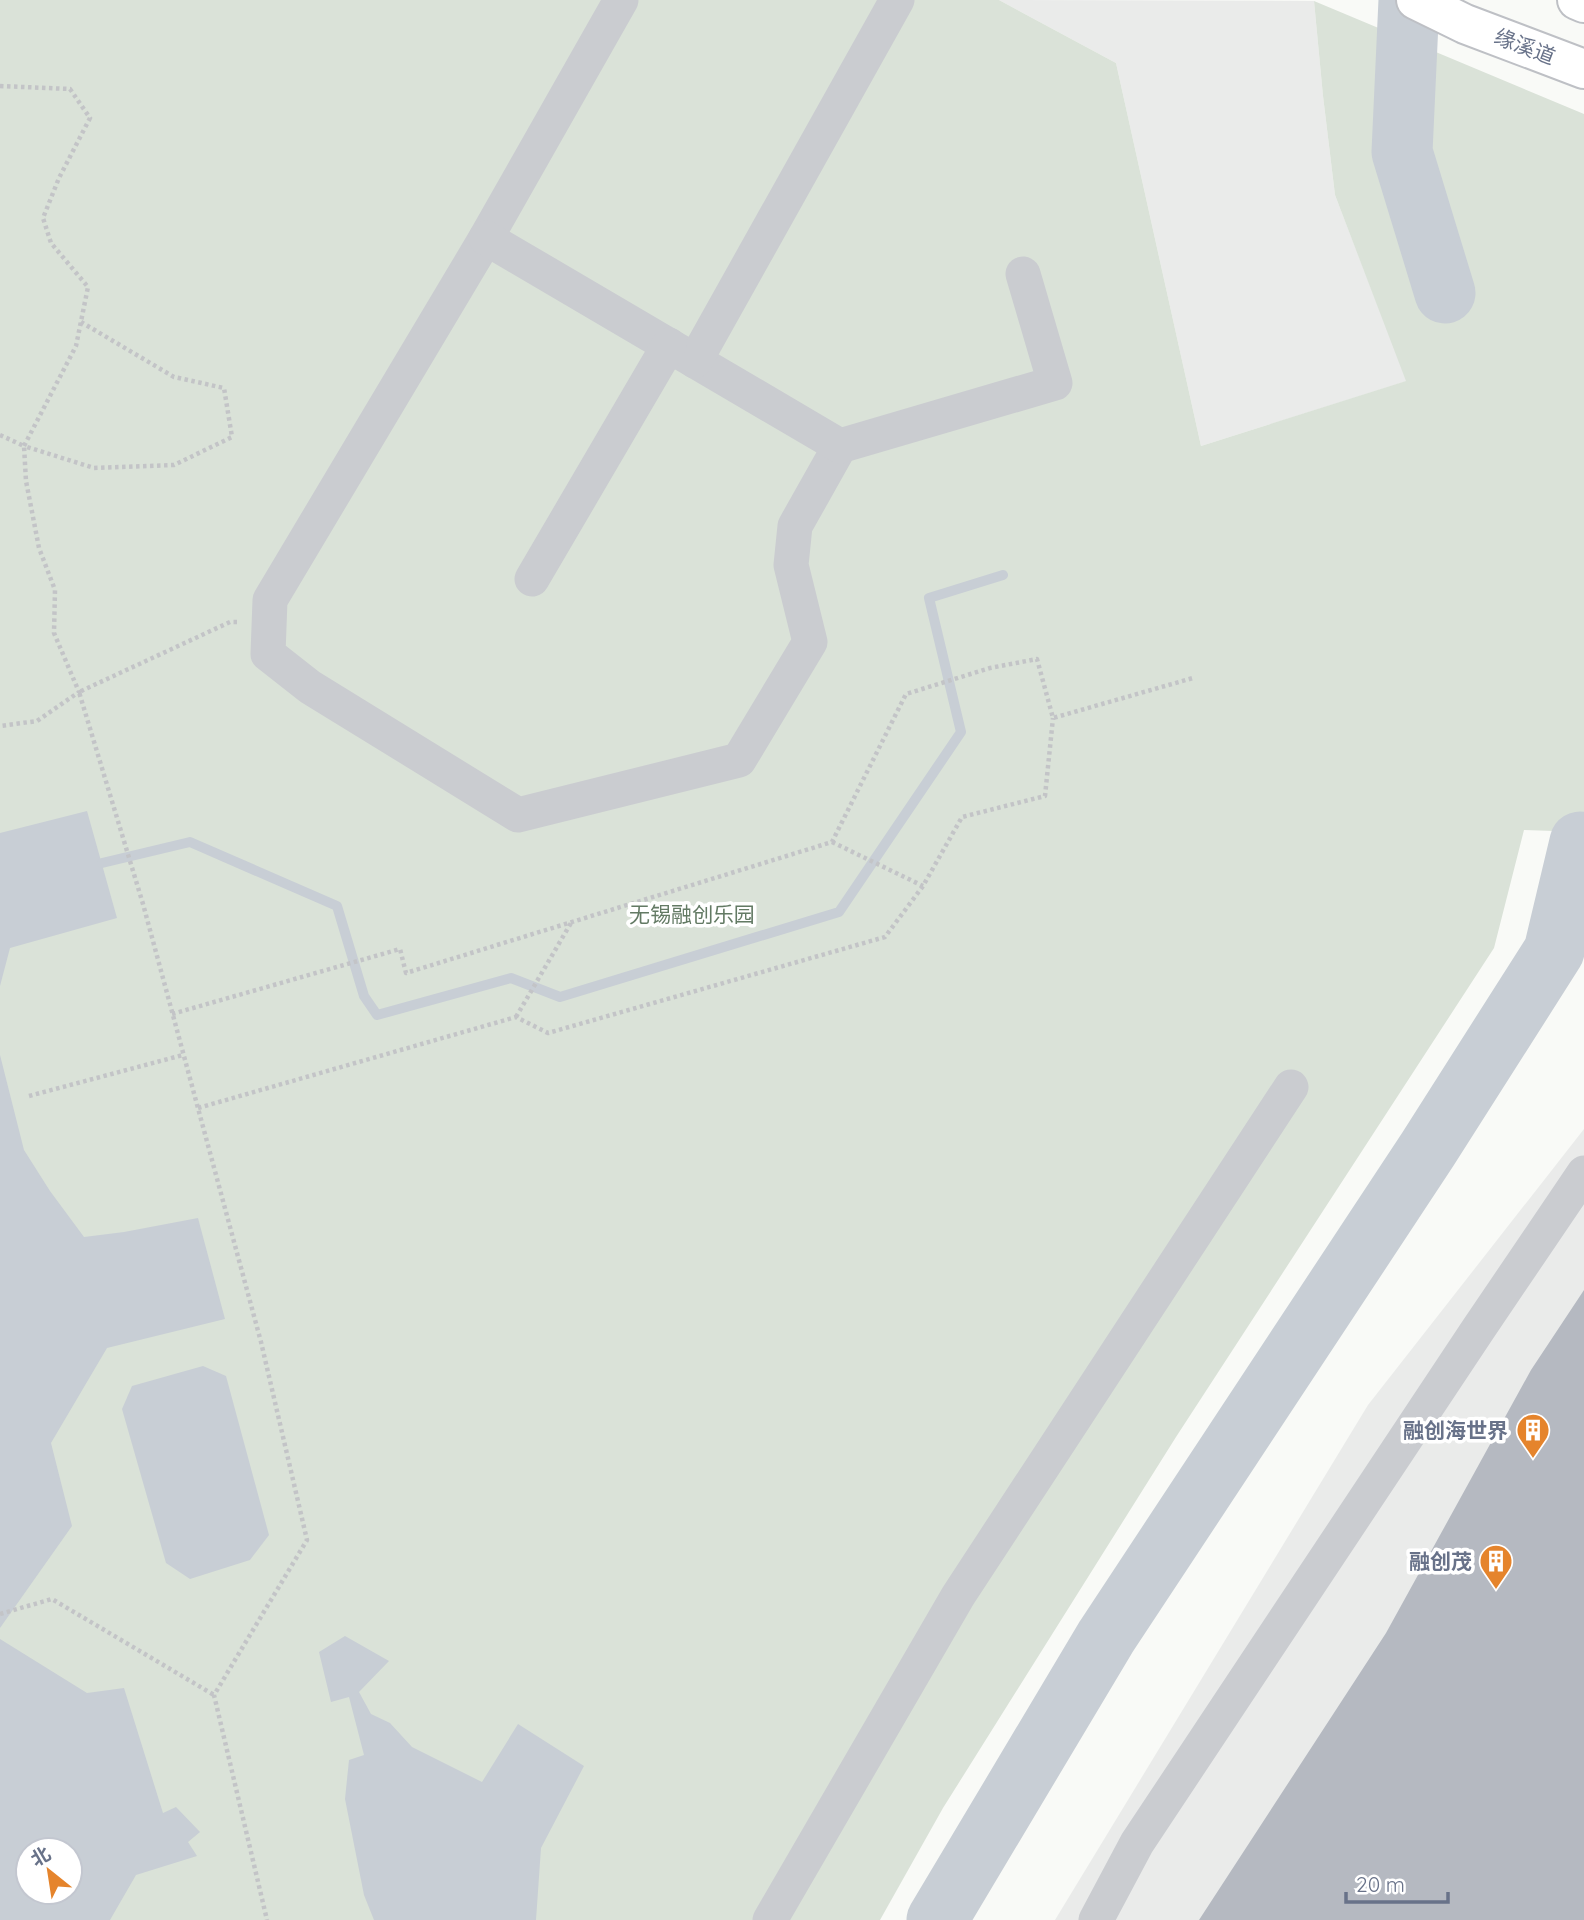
<svg xmlns="http://www.w3.org/2000/svg" width="1584" height="1920" viewBox="0 0 1584 1920" font-family="Quicksand,'Noto Sans SC',sans-serif">
<style>
.built{fill:#eaebea}
.green{fill:#dae2d8;fill-rule:evenodd}
.water{fill:#c8ced5;fill-rule:evenodd}
.lines{fill:none;stroke-linecap:round;stroke-linejoin:round}
.stream{stroke:#c8ced5;stroke-width:10}
.river{stroke:#c8ced5;stroke-width:61}
.building{fill:#b5b9c1}
.major-casing{stroke:#bec0c5;stroke-width:42}
.path{stroke:#c3c4c7;stroke-width:4.5;stroke-dasharray:3.5 3.5;stroke-linecap:butt}
.minor{stroke:#caccd0;stroke-width:35}
.major{stroke:#fff;stroke-width:38}
.labels{text-anchor:middle;dominant-baseline:central;stroke-width:7;stroke-linejoin:round;paint-order:stroke}
.street-label{font-size:21px;fill:#687289;stroke:#fff}
.park-label{font-size:21px;fill:#637a64;stroke:#fff}
.poi-label{font-size:21px;font-weight:bold;fill:#687289;stroke:#fff;text-anchor:end}
</style>
<rect width="100%" height="100%" fill="#f9faf7"/>
<g class="built">
<polygon points="999,0 1314,1 1323,96 1335,195 1407,381 1201,446 1116,63"/>
<polygon points="1584,1129 1584,1920 1055,1920 1368,1405"/>
</g>
<path class="green" d="M 0,0 L 999,0 L 1116,63 L 1201,446 L 1406,381 L 1335,195 L 1323,96 L 1314,1 L 1584,114 L 1584,832 L 1524,830 L 1494,948 L 1176,1437 L 943,1808 L 880,1920 L 0,1920 ZM 28,1850 L 70,1850 L 70,1892 L 28,1892 Z"/>
<g class="water">
<polygon points="87,811 117,918 10,948 0,986 0,833"/>
<polygon points="0,1055 24,1150 50,1191 84,1237 124,1232 198,1218 225,1319 107,1348 51,1443 72,1526 0,1628"/>
<polygon points="203,1366 226,1376 269,1535 250,1560 190,1579 166,1563 122,1409 132,1386"/>
<polygon points="345,1636 389,1661 359,1692 371,1714 390,1723 412,1747 482,1782 518,1724 584,1766 541,1848 536,1920 374,1920 364,1895 345,1799 349,1760 364,1755 349,1697 331,1702 319,1652"/>
<path d="M 0,1639 L 87,1693 L 124,1688 L 163,1813 L 176,1807 L 200,1832 L 188,1842 L 197,1856 L 136,1875 L 110,1920 L 0,1920 ZM 28,1850 L 70,1850 L 70,1892 L 28,1892 Z"/>
</g>
<g class="lines">
<polyline class="stream" points="102,863 190,842 337,906 364,996 377,1015 511,978 560,997 839,912 961,732 929,598 1003,575"/>
<g class="river">
<polyline points="1409,0 1402,152 1445,293"/>
<polyline points="937,1920 1106,1637 1428,1149 1554,951 1580,842"/>
</g>
</g>
<polygon class="building" points="1584,1290 1584,1920 1199,1920 1386,1633 1531,1370"/>
<g class="lines">
<defs>
<g id="major">
<polyline points="1416,0 1465,24 1584,69"/>
<polyline points="1577,0 1584,3"/>
</g>
</defs>
<use href="#major" class="major-casing"/>
<g class="path">
<polyline points="0,86 70,89 90,118 59,178 43,218 51,243 88,287 76,346 24,446 94,468 174,465 232,437 224,388 174,377 81,322"/>
<polyline points="0,435 24,446 26,481 39,548 55,590 54,633 79,692 37,721 0,726"/>
<polyline points="237,622 230,622 79,692 143,904 261,1342 307,1540 214,1695 267,1920"/>
<polyline points="832,842 923,886"/>
<polyline points="172,1014 400,949 406,973 832,842 906,694 990,668 1037,659 1053,718 1193,678"/>
<polyline points="516,1017 571,923"/>
<polyline points="29,1096 183,1055"/>
<polyline points="198,1108 516,1017 548,1033 885,937 923,886 962,817 1045,796 1053,718"/>
<polyline points="0,1614 52,1599 214,1695"/>
</g>
<g class="minor">
<polyline points="621,0 486,238 270,600 268,654 310,687 518,815 739,760 810,642 791,565 795,526 840,446"/>
<polyline points="486,238 840,446 1055,383 1023,274"/>
<polyline points="695,361 897,0"/>
<polyline points="532,579 669,345"/>
<polyline points="770,1920 958,1596 1291,1087"/>
<polyline points="1096,1920 1137,1843 1477,1331 1584,1173"/>
</g>
<use href="#major" class="major"/>
</g>
<defs>
<symbol id="building-pin" viewBox="-11 -11 22 30"><path d="M0 17L-7.5 6A9.5 9.5 0 1 1 7.5 6Z" fill="#e5842c" stroke="#fff"/><path d="M-4-6H4V6H1V3H-1V6H-4ZM-2.5-4.3h1.7v1.8h-1.7ZM.8-4.3h1.7v1.8H.8ZM-2.5-1h1.7V.8h-1.7ZM.8-1h1.7V.8H.8Z" fill="#fff"/></symbol>
</defs>
<g fill-rule="evenodd">
<use href="#building-pin" x="1514" y="1411" width="38" height="52"/>
<use href="#building-pin" x="1477" y="1542" width="38" height="52"/>
</g>
<g class="labels">
<g class="street-label">
<text transform="translate(1525 46) rotate(21)">缘溪道</text>
</g>
<g class="park-label">
<text x="692" y="914">无锡融创乐园</text>
</g>
<g class="poi-label">
<text x="1508" y="1430">融创海世界</text>
<text x="1472" y="1561">融创茂</text>
</g>
</g>
<g transform="translate(49 1871) rotate(330)"><circle r="33" fill="#ffffff" stroke="#c3c7d0" stroke-width="2"/>
<path d="M0-5L12 26L0 18L-12 26Z" fill="#e5842c"/>
<text y="-10" font-size="19" font-weight="bold" text-anchor="middle" fill="#687289">北</text>
</g>
<path d="M1346 1892v10h102v-10" fill="none" stroke="#687289" stroke-width="3.5"/>
<text x="1356" y="1892" font-size="21" fill="#687289" stroke="#ffffff" stroke-width="5" paint-order="stroke">20 m</text>
</svg>
